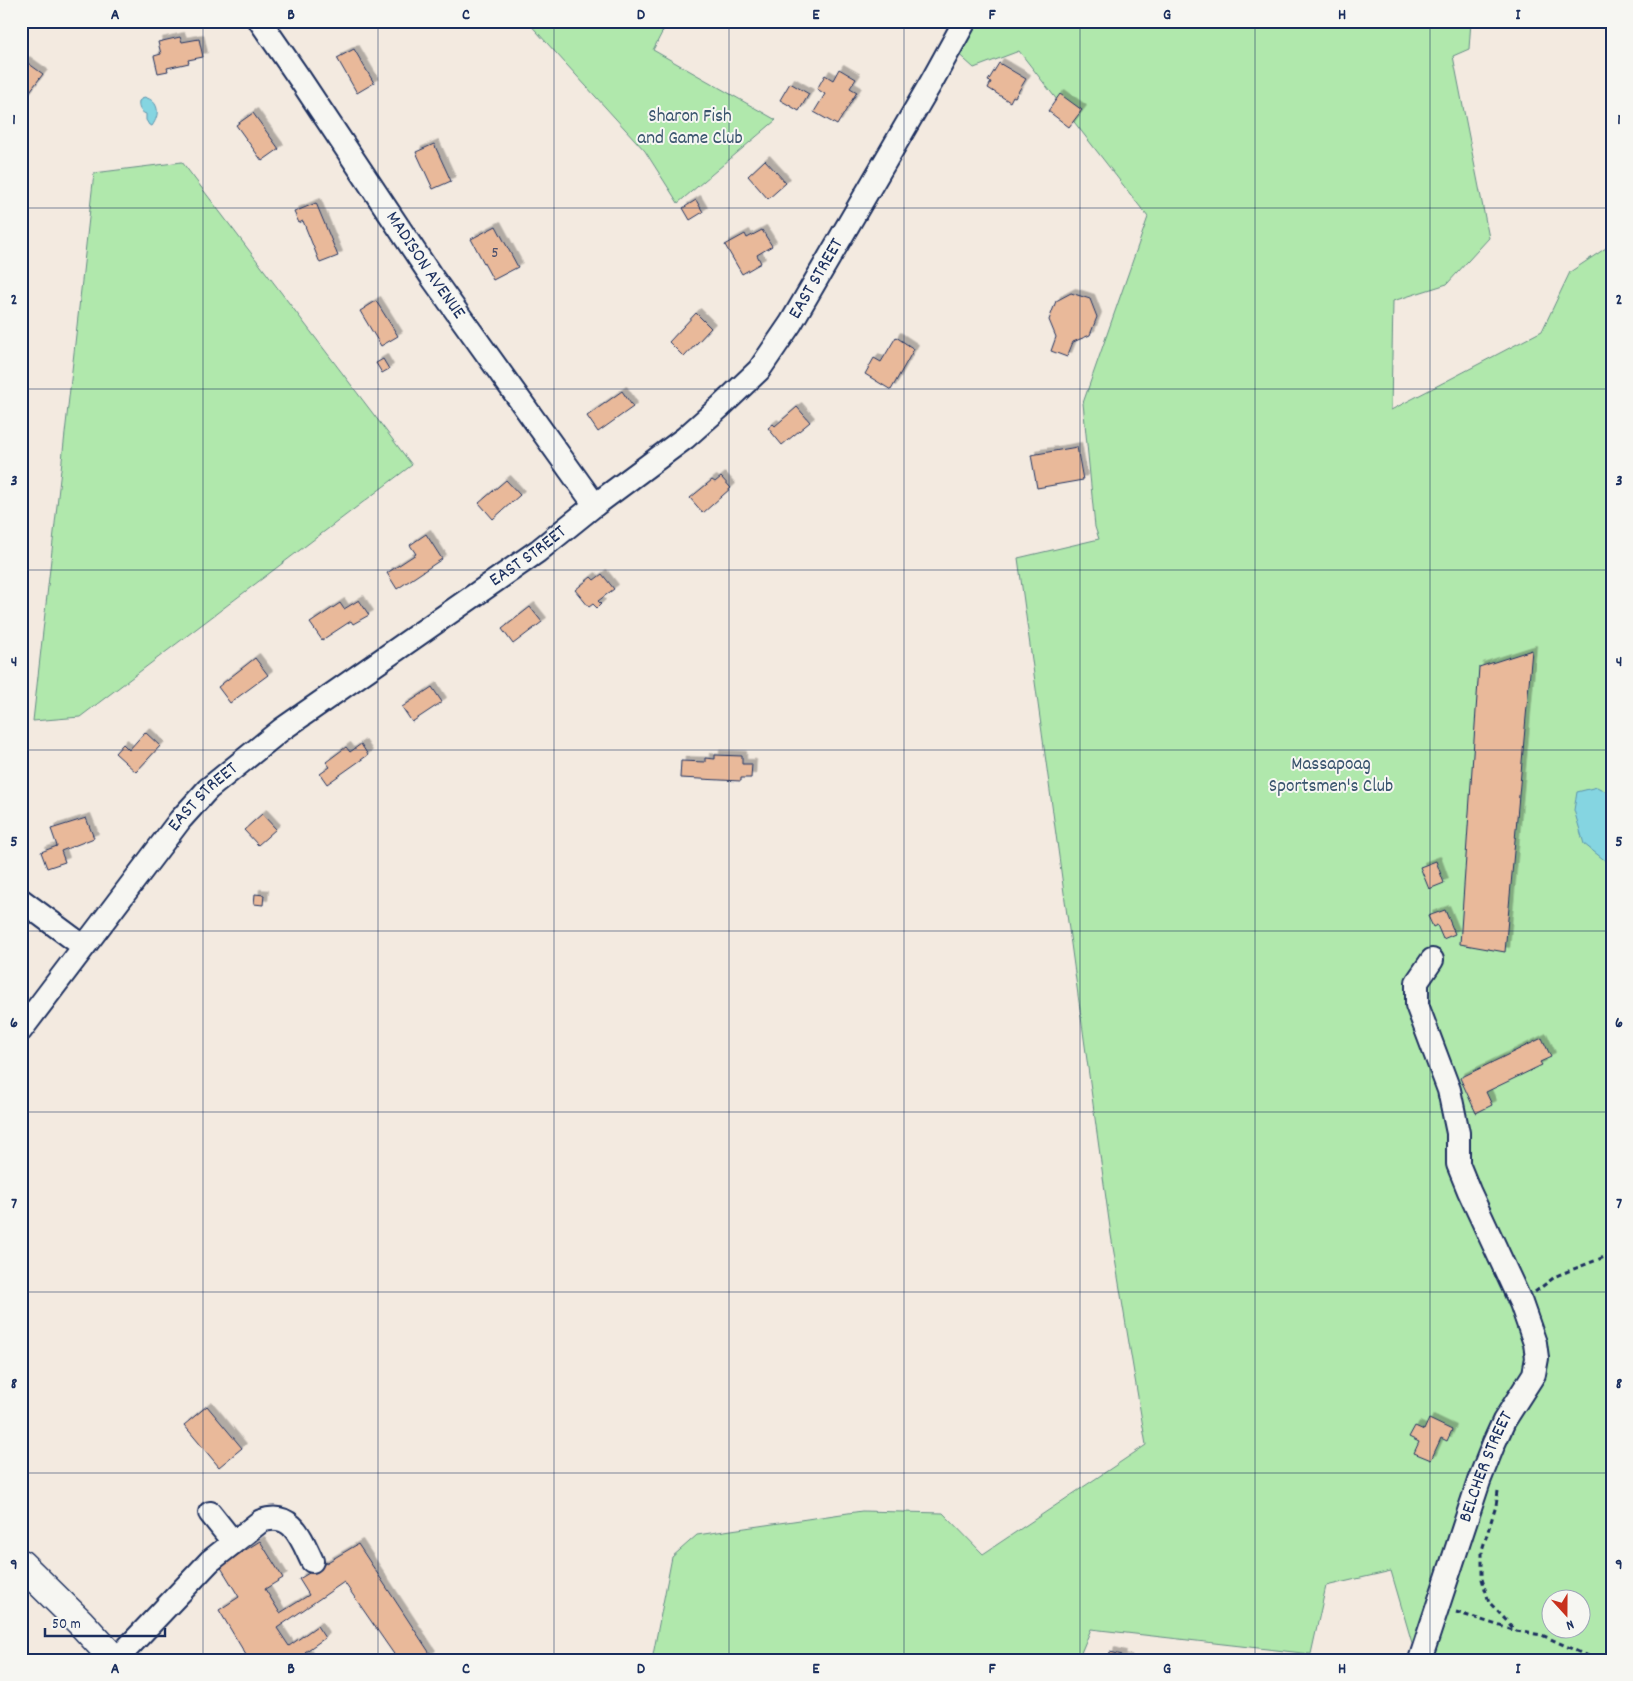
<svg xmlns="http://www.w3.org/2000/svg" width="1633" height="1681" viewBox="0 0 1633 1681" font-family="Dekko,sans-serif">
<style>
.green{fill:#b0e8ac;stroke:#668c85;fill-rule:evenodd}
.water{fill:#85d5e1;stroke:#5b93ad}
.building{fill:#e9b99a;stroke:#1b2f5e;filter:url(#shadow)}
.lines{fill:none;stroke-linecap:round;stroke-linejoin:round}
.minor-casing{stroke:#1b2f5e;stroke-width:26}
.major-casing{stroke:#1b2f5e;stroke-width:31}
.path{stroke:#1b2f5e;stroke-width:3;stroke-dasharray:5 4;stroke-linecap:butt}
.minor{stroke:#f6f6f2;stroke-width:22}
.major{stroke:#f6f6f2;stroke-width:28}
.grid{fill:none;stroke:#1b2f5e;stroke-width:1;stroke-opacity:0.55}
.labels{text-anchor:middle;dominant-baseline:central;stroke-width:4;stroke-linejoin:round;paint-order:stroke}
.number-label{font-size:16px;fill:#4e526d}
.park-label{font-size:19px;fill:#39546e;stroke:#f6f6f2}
.street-label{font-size:19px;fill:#1b2f5e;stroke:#f6f6f2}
.neatline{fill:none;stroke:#1b2f5e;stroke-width:2}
.grid-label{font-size:16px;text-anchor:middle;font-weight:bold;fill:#1b2f5e}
</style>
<defs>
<filter id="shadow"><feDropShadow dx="4.5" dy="-4.5" stdDeviation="0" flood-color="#0004"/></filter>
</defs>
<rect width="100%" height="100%" fill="#f3eae0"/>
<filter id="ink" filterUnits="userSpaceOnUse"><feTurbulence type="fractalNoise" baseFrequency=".02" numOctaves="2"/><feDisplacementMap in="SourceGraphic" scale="10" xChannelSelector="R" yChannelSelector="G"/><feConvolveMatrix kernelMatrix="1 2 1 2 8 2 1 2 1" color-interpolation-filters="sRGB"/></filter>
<g filter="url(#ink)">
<g class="green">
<polygon points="527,21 668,21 653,50 776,120 678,203 645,151"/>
<path d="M 974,21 L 1471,21 L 1469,49 L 1453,56 L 1489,238 L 1447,284 L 1393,301 L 1391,410 L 1542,331 L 1570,272 L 1612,244 L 1612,1660 L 1417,1660 L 1391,1571 L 1326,1586 L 1311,1654 L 1091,1629 L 1078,1660 L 652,1660 L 672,1557 L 697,1535 L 862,1511 L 943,1513 L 983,1554 L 1146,1445 L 1111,1235 L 1018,558 L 1099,539 L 1095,527 L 1083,403 L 1148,217 L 1019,51 L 974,68 L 955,51 ZM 1550,1598 L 1580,1598 L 1580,1628 L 1550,1628 Z"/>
<polygon points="182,162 412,465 80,717 33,721 94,173"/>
</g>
<g class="water">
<path d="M 144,97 C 160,101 160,115 152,126 L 149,125 L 146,120 L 146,114 C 140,112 138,107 139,101 Z"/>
<polygon points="1597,787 1612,795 1612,860 1607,862 1584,844 1574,810 1577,792"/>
</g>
<g class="building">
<polygon points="180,37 182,42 199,39 203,57 188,60 189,63 167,68 168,71 158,73 154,56 161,54 158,42"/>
<polygon points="354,49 374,83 357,93 337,58"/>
<polygon points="25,61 43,74 21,103 21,66"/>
<polygon points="999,63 1026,79 1015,97 1013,96 1010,102 988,88 991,82 988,81"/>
<polygon points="839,69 856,79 850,88 857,92 837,125 814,112 825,94 817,89 825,75 833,80"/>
<polygon points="790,83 809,94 799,111 780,100"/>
<polygon points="1060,94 1082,110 1069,127 1048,111"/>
<polygon points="253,113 279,149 262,161 236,125"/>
<polygon points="434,144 451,181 433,189 416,152"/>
<polygon points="765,160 786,183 768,199 748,176"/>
<polygon points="696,200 703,212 690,220 683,208"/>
<polygon points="316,203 338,256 320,263 303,221 299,223 294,212"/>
<polygon points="496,226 518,267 493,280 471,239"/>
<polygon points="762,230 772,246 757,255 761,263 742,274 725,245 745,234 747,238"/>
<polygon points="1071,293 1090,299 1097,317 1090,335 1073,342 1067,357 1051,351 1056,337 1049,320 1056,301"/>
<polygon points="376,301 398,336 381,346 360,311"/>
<polygon points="696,313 711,328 684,357 669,342"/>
<polygon points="896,337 914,349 891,390 865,374 874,358 881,362"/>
<polygon points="383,359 389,369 382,373 376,363"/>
<polygon points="622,391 633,407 598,432 587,416"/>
<polygon points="797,407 810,422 782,445 768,428 773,424 775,426"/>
<polygon points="1077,447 1083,480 1037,488 1031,455"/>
<polygon points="721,477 731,488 703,513 690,498 712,480 715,482"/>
<polygon points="506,480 520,495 493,519 479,503"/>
<polygon points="426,534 442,559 397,589 387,573 416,554 410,545"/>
<polygon points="602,574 614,589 598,601 601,604 597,608 593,604 589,607 575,590 591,577 594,580"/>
<polygon points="359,600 369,615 353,624 351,621 322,640 310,623 340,603 344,609"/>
<polygon points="530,607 542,622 513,644 502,629"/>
<polygon points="1532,650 1505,952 1460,944 1479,667"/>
<polygon points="255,658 268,675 230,703 218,687"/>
<polygon points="432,687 442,702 412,722 402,707"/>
<polygon points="145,732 160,746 136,772 115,753 123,744 129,750"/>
<polygon points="361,744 368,755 327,784 320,774 330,767 326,762 346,747 350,752"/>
<polygon points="715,755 742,756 742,764 752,764 751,778 741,778 741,781 680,778 681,761 705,762 705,758 715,759"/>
<polygon points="262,814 276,829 258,845 244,830"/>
<polygon points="86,818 94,838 61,851 65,862 47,868 41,852 57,846 51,829"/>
<polygon points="1436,861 1444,883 1429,889 1420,867"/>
<polygon points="255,894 264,895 263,905 254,904"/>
<polygon points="1445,910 1455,934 1443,939 1437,925 1433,927 1428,916"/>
<polygon points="1542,1038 1551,1057 1540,1062 1542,1065 1486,1092 1492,1105 1476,1113 1460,1078"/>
<polygon points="207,1406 242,1448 219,1467 184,1425"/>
<polygon points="1429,1419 1452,1430 1447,1441 1441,1438 1431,1460 1414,1453 1419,1442 1409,1437 1415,1426 1424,1430"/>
<polygon points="260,1541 283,1578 265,1589 280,1613 309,1595 299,1579 358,1544 431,1655 424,1660 398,1660 344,1582 277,1628 289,1646 317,1626 325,1638 305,1652 308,1656 302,1660 249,1660 219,1610 239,1597 220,1566"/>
<polygon points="1110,1652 1122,1655 1121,1658 1128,1660 1108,1660"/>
</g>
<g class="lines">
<defs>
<g id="minor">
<path id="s1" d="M 260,21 L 300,79 L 431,276 L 595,505"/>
<polyline points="21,900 83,946"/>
<path id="s2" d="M 21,1030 L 180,820 L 208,789 L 281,730 L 538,551 L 595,505 L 685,438 L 720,407 L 759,370 L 791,323 L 932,81 L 965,21"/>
<polyline points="210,1513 233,1542"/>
<path d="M 116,1660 L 210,1561 L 261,1521 C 292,1510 301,1538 312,1561"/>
<path id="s3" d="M 1420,1660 L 1479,1481 L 1494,1443 L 1504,1421 L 1534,1374 L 1537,1358 L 1535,1343 L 1521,1303 L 1469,1191 L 1458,1164 L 1458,1133 L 1449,1090 L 1417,1005 L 1417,982 L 1432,960"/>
</g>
<polyline id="major" points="21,1564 80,1622 115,1660"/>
</defs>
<use href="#minor" class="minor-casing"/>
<use href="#major" class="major-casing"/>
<g class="path">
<polyline points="1535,1292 1556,1276 1612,1254"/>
<polyline points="1498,1491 1496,1506 1482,1550 1482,1579 1489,1602 1516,1631"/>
<polyline points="1456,1612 1516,1631 1542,1635 1596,1660"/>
</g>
<use href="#minor" class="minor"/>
<use href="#major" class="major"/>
</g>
</g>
<path class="grid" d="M 203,21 L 203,1660M 378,21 L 378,1660M 554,21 L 554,1660M 729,21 L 729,1660M 904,21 L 904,1660M 1080,21 L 1080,1660M 1255,21 L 1255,1660M 1430,21 L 1430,1660M 21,208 L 1612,208M 21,389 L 1612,389M 21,570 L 1612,570M 21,750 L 1612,750M 21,931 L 1612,931M 21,1112 L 1612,1112M 21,1292 L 1612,1292M 21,1473 L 1612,1473"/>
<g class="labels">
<g class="number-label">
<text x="495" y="253">5</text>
</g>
<g class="park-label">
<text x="690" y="117">Sharon Fish<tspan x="690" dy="22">and Game Club</tspan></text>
<text x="1331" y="765">Massapoag<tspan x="1331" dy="22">Sportsmen's Club</tspan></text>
</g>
<g class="street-label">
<text stroke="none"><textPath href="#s1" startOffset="295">MADISON AVENUE</textPath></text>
<text stroke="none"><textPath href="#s2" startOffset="1106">EAST STREET</textPath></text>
<text stroke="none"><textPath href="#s2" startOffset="701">EAST STREET</textPath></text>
<text stroke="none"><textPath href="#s2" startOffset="296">EAST STREET</textPath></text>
<text stroke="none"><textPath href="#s3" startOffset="204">BELCHER STREET</textPath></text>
</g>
</g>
<rect width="1633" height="1681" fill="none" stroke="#f6f6f2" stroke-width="55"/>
<g transform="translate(1566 1614) rotate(159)"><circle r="24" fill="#f6f6f2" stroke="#9ea6b7"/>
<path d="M0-4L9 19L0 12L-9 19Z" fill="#c8321e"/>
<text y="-8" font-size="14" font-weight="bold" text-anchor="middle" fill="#1b2f5e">N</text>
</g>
<path d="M45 1628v8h120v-8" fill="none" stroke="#1b2f5e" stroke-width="2.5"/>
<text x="52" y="1628" font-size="15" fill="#1b2f5e" stroke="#f6f6f2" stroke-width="4" paint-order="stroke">50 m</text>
<rect x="28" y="28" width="1578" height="1626" class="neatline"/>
<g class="grid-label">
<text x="115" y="19">A</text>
<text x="291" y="19">B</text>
<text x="466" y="19">C</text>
<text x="641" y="19">D</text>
<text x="816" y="19">E</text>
<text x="992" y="19">F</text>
<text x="1167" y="19">G</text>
<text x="1342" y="19">H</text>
<text x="1518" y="19">I</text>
<text x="14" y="124">1</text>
<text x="1619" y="124">1</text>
<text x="14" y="304">2</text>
<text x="1619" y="304">2</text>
<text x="14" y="485">3</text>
<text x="1619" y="485">3</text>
<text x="14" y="666">4</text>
<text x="1619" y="666">4</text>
<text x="14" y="846">5</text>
<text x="1619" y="846">5</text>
<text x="14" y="1027">6</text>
<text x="1619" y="1027">6</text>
<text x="14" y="1208">7</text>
<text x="1619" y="1208">7</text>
<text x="14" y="1388">8</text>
<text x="1619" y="1388">8</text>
<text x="14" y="1569">9</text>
<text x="1619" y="1569">9</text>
<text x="115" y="1673">A</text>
<text x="291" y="1673">B</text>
<text x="466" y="1673">C</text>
<text x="641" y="1673">D</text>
<text x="816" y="1673">E</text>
<text x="992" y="1673">F</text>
<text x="1167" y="1673">G</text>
<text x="1342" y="1673">H</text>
<text x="1518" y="1673">I</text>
</g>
</svg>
